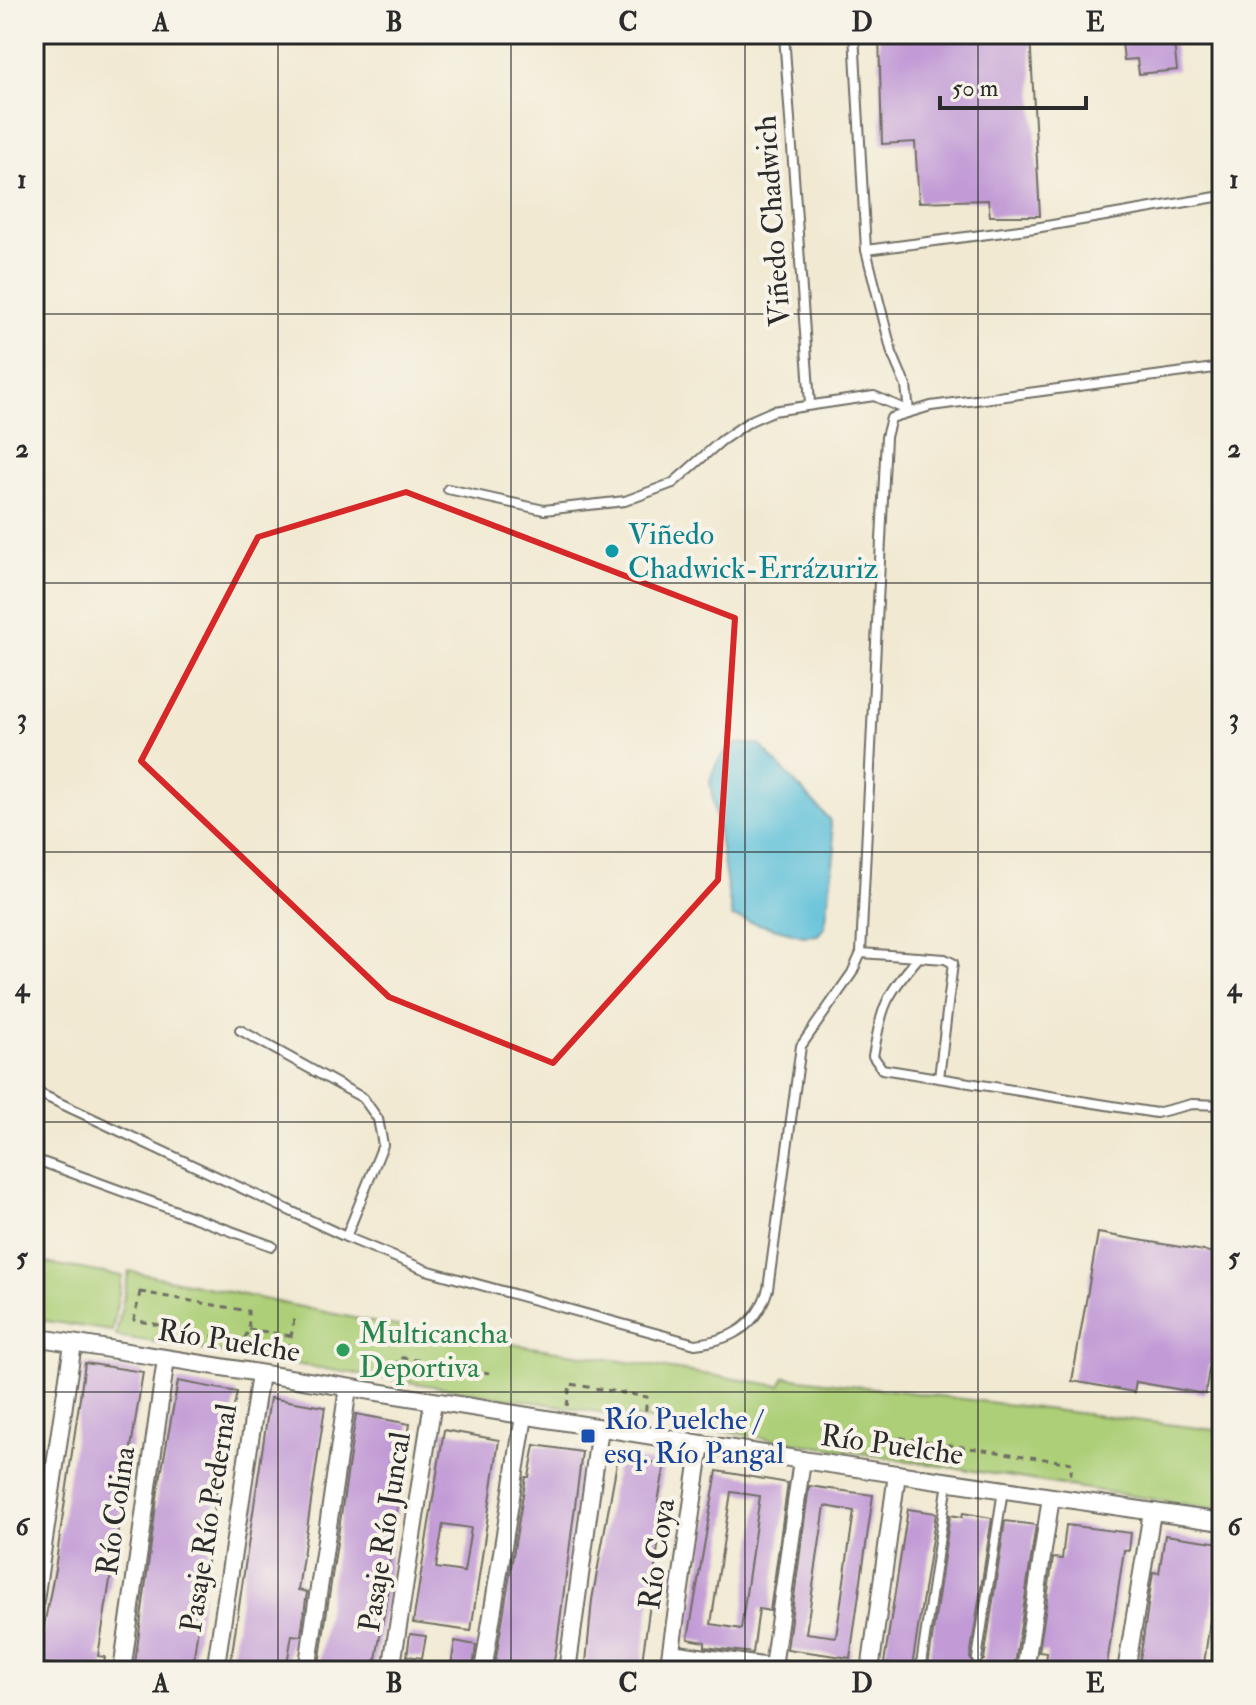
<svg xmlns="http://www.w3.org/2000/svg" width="1256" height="1705" viewBox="0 0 1256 1705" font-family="'IM FELL Double Pica',serif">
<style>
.green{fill:#adcf78;stroke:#6c7d52;stroke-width:2}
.water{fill:#5bbfd9;stroke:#437582;stroke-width:2}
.building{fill:#c19ad6;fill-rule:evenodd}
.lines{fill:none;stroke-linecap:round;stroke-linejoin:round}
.service-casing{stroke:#706e65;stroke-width:12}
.minor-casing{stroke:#706e65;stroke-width:20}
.path{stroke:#706e65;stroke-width:3;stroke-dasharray:6 6;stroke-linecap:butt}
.service{stroke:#fff;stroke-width:8}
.minor{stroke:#fff;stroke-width:16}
.marked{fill:none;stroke:#d62828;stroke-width:6;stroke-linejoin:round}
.grid{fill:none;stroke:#2b2b2b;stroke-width:2;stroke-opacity:0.55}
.culture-dot{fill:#0f9aa8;stroke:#f7f3e8;stroke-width:3}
.leisure-dot{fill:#2e9e5b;stroke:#f7f3e8;stroke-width:3}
.transit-dot{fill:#1a4fb4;stroke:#f7f3e8;stroke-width:3}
.labels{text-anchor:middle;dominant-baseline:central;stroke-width:8;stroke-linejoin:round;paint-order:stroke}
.street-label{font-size:30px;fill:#2b2b2b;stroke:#f7f3e8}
.culture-label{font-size:30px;fill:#0d838f;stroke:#f7f3e8;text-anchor:start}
.leisure-label{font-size:30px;fill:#27864d;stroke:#f7f3e8;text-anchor:start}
.transit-label{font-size:30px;fill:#164399;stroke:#f7f3e8;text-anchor:start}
.neatline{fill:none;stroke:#2b2b2b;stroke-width:3}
.grid-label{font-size:26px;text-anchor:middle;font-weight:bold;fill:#2b2b2b}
</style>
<rect width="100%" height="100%" fill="#f7f3e8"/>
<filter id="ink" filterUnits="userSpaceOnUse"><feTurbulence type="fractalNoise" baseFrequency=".0125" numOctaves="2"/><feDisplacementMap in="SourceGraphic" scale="16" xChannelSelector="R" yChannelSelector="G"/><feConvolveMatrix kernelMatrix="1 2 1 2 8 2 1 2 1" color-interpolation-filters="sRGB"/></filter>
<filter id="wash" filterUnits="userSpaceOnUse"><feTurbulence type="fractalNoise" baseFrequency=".006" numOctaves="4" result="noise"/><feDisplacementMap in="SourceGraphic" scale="32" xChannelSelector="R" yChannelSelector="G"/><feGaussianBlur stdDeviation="1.8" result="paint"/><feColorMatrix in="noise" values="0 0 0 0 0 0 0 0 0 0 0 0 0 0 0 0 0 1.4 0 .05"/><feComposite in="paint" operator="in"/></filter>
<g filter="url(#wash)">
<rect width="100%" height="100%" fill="#f1e9d2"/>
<g class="green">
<polygon points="34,1261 122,1276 112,1331 34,1319"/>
<polygon points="129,1271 378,1323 780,1386 785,1377 1222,1431 1222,1510 116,1336"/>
</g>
<path class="water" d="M 738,743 L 760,745 L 829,819 L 835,848 L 825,926 L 818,935 L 803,936 L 732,917 L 710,781 C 715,762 722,753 738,743 Z"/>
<g id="blocks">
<g class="building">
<polygon points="879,34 1030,34 1040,216 990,216 988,200 919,202 915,142 882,144"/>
<polygon points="1121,34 1173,34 1177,70 1139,74 1137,59 1124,60"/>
<polygon points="1098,1233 1222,1254 1222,1365 1210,1363 1205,1394 1136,1382 1134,1392 1072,1381"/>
<polygon points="85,1363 143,1372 98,1656 105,1657 103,1671 37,1662 55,1569"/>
<polygon points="178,1381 237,1392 216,1496 192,1671 134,1671 158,1491"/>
<polygon points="270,1398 325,1407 298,1590 307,1592 301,1636 292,1635 286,1669 231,1660"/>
<polygon points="356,1414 410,1424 389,1563 387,1597 374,1671 318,1671"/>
<path d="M 444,1430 L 499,1440 L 471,1631 L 413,1623 ZM 443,1524 L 471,1528 L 464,1572 L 436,1568 Z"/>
<polygon points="535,1445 582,1452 557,1644 552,1671 494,1670 526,1477 529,1477"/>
<polygon points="618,1457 665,1464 658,1502 664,1503 641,1669 586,1663 592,1600"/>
<path d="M 717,1471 L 788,1483 L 770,1611 L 759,1609 L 753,1653 L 705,1647 L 705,1642 L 688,1639 ZM 731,1492 L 760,1496 L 741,1629 L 711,1624 Z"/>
<path d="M 809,1486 L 873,1495 L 850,1658 L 787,1649 ZM 825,1506 L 854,1511 L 836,1637 L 806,1633 Z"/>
<polygon points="908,1509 936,1513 912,1667 884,1663"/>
<polygon points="963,1513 992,1518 970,1658 975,1666 984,1660 1005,1521 1036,1525 1014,1671 963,1671 928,1666 950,1515 962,1517"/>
<polygon points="1066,1525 1131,1533 1129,1551 1124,1550 1106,1671 1045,1671 1047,1653 1039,1652 1053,1558 1062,1559"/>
<polygon points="1165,1535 1221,1543 1203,1671 1139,1666 1153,1572 1159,1573"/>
<polygon points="410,1634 426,1636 422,1658 407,1656"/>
<polygon points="455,1641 476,1645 473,1667 468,1666 468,1671 450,1671"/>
</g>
</g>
</g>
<g filter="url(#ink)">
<use href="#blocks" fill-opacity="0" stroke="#706e65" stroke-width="2"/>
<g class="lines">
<defs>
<g id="service">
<polyline points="784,34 810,404"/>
<polyline points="854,34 866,250 892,353 906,386 909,411"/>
<polyline points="866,250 1035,228 1222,196"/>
<polyline points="448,489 544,510 625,501 673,483 721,441 750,421 773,411 874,396 909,411"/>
<polyline points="861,953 945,959 953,963 939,1078"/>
<path d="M 919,957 C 884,998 883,1004 873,1056 L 882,1069 L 1156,1113 L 1192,1104 L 1222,1105"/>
<polyline points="240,1030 363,1098 378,1119 383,1145 346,1237"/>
<path d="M 34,1091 L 346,1237 L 426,1270 L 695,1344 C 732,1340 757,1326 768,1289 L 801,1046 L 852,973 L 861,953 L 886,437 L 891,418 L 931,406 L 1222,367"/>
<polyline points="34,1159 272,1246"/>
<polyline points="977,1659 1003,1490"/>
<polyline points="920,1671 948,1482"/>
</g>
<g id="minor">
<polyline points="34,1337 802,1460 1222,1522"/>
<polyline points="34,1607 73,1344"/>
<polyline points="671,1653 798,1671"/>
<polyline points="773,1667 802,1460"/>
<polyline points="122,1671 166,1359"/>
<polyline points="215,1671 260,1374"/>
<polyline points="307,1671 348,1388"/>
<polyline points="391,1671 433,1402"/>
<polyline points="483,1671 524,1416"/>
<polyline points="567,1671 600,1428"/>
<polyline points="668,1671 701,1444"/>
<polyline points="870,1671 897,1474"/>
<polyline points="1025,1671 1051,1497"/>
<polyline points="1126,1671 1152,1512"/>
</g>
</defs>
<use href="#service" class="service-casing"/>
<use href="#minor" class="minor-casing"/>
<g class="path">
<polygon points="140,1292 248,1311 249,1329 243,1342 134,1320"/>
<polyline points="249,1329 292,1336"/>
<polyline points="287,1361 294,1319"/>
<polyline points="394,1378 399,1357 489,1373"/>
<polyline points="567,1406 570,1384 647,1397 645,1417"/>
<polyline points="888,1455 895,1437 1072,1463 1070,1481"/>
</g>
<use href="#service" class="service"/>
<use href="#minor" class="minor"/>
</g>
</g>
<path class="marked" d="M 406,492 L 735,618 L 718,880 L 553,1063 L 389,997 L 141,761 L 258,537 Z"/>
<path class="grid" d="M 278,34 L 278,1671M 511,34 L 511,1671M 745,34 L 745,1671M 978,34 L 978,1671M 34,314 L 1222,314M 34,583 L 1222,583M 34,852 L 1222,852M 34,1122 L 1222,1122M 34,1392 L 1222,1392"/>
<circle class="culture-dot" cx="612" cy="551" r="8"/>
<circle class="leisure-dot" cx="343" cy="1350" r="8"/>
<rect class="transit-dot" x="580" y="1428" width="16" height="16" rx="4"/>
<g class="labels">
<g class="street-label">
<text transform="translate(773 221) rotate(-94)">Viñedo Chadwich</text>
<text transform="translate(229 1341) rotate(9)">Río Puelche</text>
<text transform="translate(892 1445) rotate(8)">Río Puelche</text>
<text transform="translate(116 1511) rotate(-82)">Río Colina</text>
<text transform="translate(209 1518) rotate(-81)">Pasaje Río Pedernal</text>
<text transform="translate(385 1532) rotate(-81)">Pasaje Río Juncal</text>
<text transform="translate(657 1554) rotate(-82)">Río Coya</text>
</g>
<g class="culture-label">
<text x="628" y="534">Viñedo<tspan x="628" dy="34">Chadwick-Errázuriz</tspan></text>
</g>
<g class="leisure-label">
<text x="359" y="1333">Multicancha<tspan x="359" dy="34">Deportiva</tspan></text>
</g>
<g class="transit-label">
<text x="604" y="1419">Río Puelche /<tspan x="604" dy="34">esq. Río Pangal</tspan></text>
</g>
</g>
<rect width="1256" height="1705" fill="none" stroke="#f7f3e8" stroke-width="88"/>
<path d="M940 96v12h146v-12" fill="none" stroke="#2b2b2b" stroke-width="4"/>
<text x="952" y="96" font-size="24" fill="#2b2b2b" stroke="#f7f3e8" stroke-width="6" paint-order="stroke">50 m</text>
<rect x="44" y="44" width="1168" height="1617" class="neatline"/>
<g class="grid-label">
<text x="161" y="31">A</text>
<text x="394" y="31">B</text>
<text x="628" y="31">C</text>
<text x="862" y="31">D</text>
<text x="1095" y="31">E</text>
<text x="22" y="188">1</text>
<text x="1234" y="188">1</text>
<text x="22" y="457">2</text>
<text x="1234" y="457">2</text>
<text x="22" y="727">3</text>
<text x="1234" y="727">3</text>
<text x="22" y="996">4</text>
<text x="1234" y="996">4</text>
<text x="22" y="1266">5</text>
<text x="1234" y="1266">5</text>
<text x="22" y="1535">6</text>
<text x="1234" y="1535">6</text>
<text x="161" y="1692">A</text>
<text x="394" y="1692">B</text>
<text x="628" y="1692">C</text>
<text x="862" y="1692">D</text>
<text x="1095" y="1692">E</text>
</g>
</svg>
